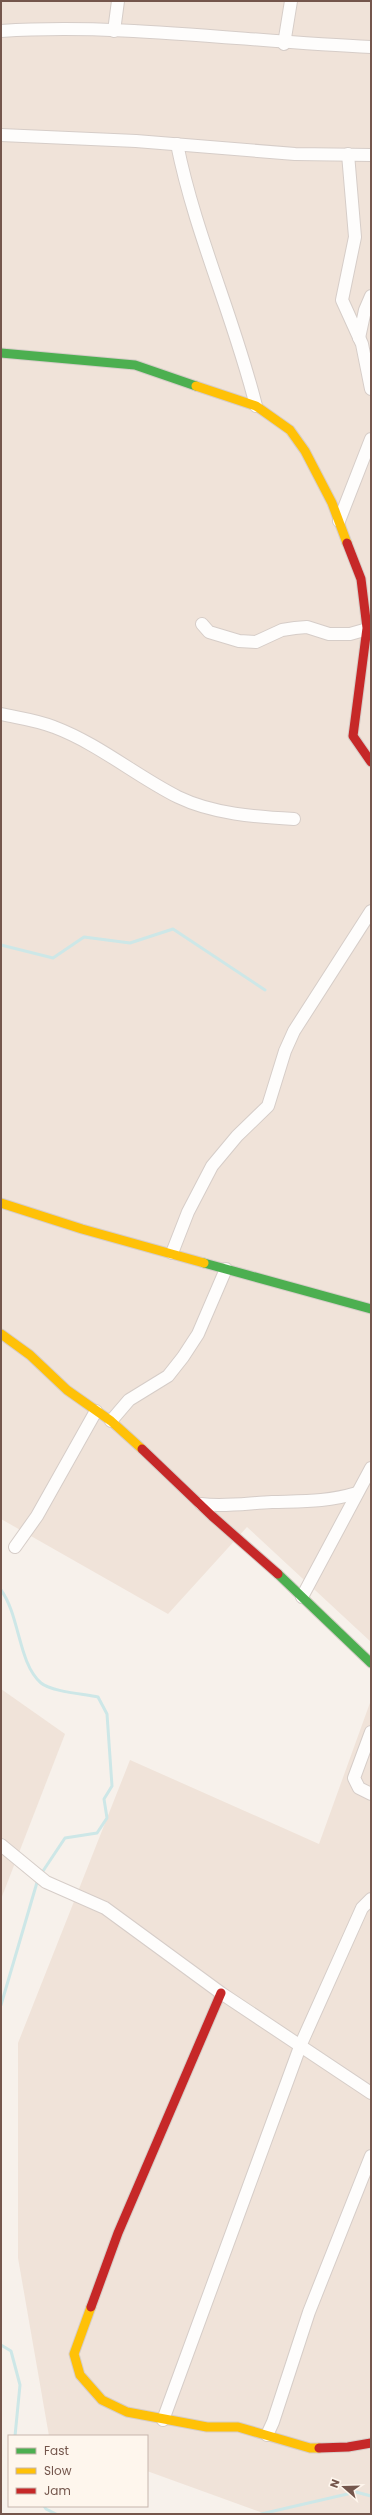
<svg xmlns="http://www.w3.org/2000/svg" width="372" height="2515" viewBox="0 0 372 2515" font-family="Poppins,sans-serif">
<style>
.residential{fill:#f0e3d9}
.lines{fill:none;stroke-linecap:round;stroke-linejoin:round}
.stream{stroke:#cde7e7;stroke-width:3}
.street-casing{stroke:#d6cdc8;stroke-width:14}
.fast-casing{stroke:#d6cdc8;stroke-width:11}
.slow-casing{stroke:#d6cdc8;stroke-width:11}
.jam-casing{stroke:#d6cdc8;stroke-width:11}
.street{stroke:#fefdfc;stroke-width:12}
.fast{stroke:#4caf50;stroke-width:9}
.slow{stroke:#ffc107;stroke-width:9}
.jam{stroke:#c62828;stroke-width:9}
</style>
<rect width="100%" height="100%" fill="#f7f1eb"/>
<g class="residential">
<polygon points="1,1 371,1 371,1642 247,1527 168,1614 1,1519"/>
<polygon points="1,1689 65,1734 1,1899"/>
<polygon points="371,1700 371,2514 266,2514 147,2471 147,2436 49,2436 18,2258 18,2043 130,1760 319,1844"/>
</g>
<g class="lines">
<g class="stream">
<polyline points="1,945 53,958 84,937 130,943 173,929 265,990"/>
<path d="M 1,1590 C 20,1616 18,1663 41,1683 C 52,1692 85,1694 98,1697 L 107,1714 L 112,1786 L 104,1799 L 107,1818 L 97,1833 L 65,1838 L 41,1874"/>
<polyline points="1,2005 38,1879"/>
<polyline points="1,2345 11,2351 20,2385 15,2436"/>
<polyline points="44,2506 46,2509 56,2514"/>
<polyline points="261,2514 356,2492 371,2496"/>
</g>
<defs>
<g id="street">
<path d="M 1,31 C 124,23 248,42 371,47"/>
<polyline points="114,31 118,1"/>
<polyline points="284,44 291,1"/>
<polyline points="1,135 136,141 295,154 371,155"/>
<path d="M 177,144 C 195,234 234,317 256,406"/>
<polyline points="348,154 355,237 342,300 362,344 371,389"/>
<polyline points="359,338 365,310 371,296"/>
<polyline points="339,521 371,439"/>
<polyline points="202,624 209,632 239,641 256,642 282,630 295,628 307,627 329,634 350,634 371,628"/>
<path d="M 1,714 C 19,718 37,720 54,727 C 99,744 136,776 178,797 C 213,814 256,817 294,819"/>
<polyline points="172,1253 188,1212 212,1166 237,1136 268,1106 285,1051 294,1031 371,911"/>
<polyline points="111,1421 129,1400 168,1376 183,1357 198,1334 226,1269"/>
<path d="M 201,1504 C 225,1507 248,1503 272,1502 C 303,1501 327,1502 357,1493"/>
<polyline points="15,1547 37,1516 96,1411"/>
<polyline points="302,1597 371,1468"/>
<polyline points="371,1732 354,1778 359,1788 371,1794"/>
<polyline points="1,1845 46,1882 105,1908 221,1993 371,2093"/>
<polyline points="163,2420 301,2044 362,1908 371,1899"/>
<polyline points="267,2435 273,2422 309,2312 371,2156"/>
</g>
<g id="fast">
<polyline points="1,353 135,365 196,386"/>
<polyline points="204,1263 371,1309"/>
<polyline points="278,1574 371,1663"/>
</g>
<g id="slow">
<polyline points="196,386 256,406 290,430 305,451 332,503 347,543"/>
<polyline points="1,1203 82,1229 204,1263"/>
<polyline points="1,1334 30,1355 67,1390 111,1421 142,1449"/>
<polyline points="91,2307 74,2354 80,2375 102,2400 127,2412 207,2427 238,2427 310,2448 319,2448"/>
</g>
<g id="jam">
<polyline points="347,543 361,579 367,628 353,736 371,762"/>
<polyline points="142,1449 212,1516 278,1574"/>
<polyline points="91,2307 118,2233 221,1993"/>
<polyline points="319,2448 348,2447 371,2443"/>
</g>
</defs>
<use href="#street" class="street-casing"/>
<use href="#fast" class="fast-casing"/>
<use href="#slow" class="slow-casing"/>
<use href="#jam" class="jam-casing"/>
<use href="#street" class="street"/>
<use href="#fast" class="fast"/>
<use href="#slow" class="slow"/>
<use href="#jam" class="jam"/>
</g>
<rect width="372" height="2515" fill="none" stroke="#74564c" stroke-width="4"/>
<rect x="8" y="2435" width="140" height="72" fill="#fef6ed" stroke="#c7b6ad"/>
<rect x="16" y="2448" width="20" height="6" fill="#4caf50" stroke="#c7b6ad"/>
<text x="44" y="2455" font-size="12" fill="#74564c">Fast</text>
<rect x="16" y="2468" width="20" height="6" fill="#ffc107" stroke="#c7b6ad"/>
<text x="44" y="2475" font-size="12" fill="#74564c">Slow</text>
<rect x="16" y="2488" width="20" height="6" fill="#c62828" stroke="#c7b6ad"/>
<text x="44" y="2495" font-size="12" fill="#74564c">Jam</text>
<g transform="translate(344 2487) rotate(290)" stroke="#fef6ed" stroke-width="3" paint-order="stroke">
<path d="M0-3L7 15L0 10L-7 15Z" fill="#74564c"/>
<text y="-6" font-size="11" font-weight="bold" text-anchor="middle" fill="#74564c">N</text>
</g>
</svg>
